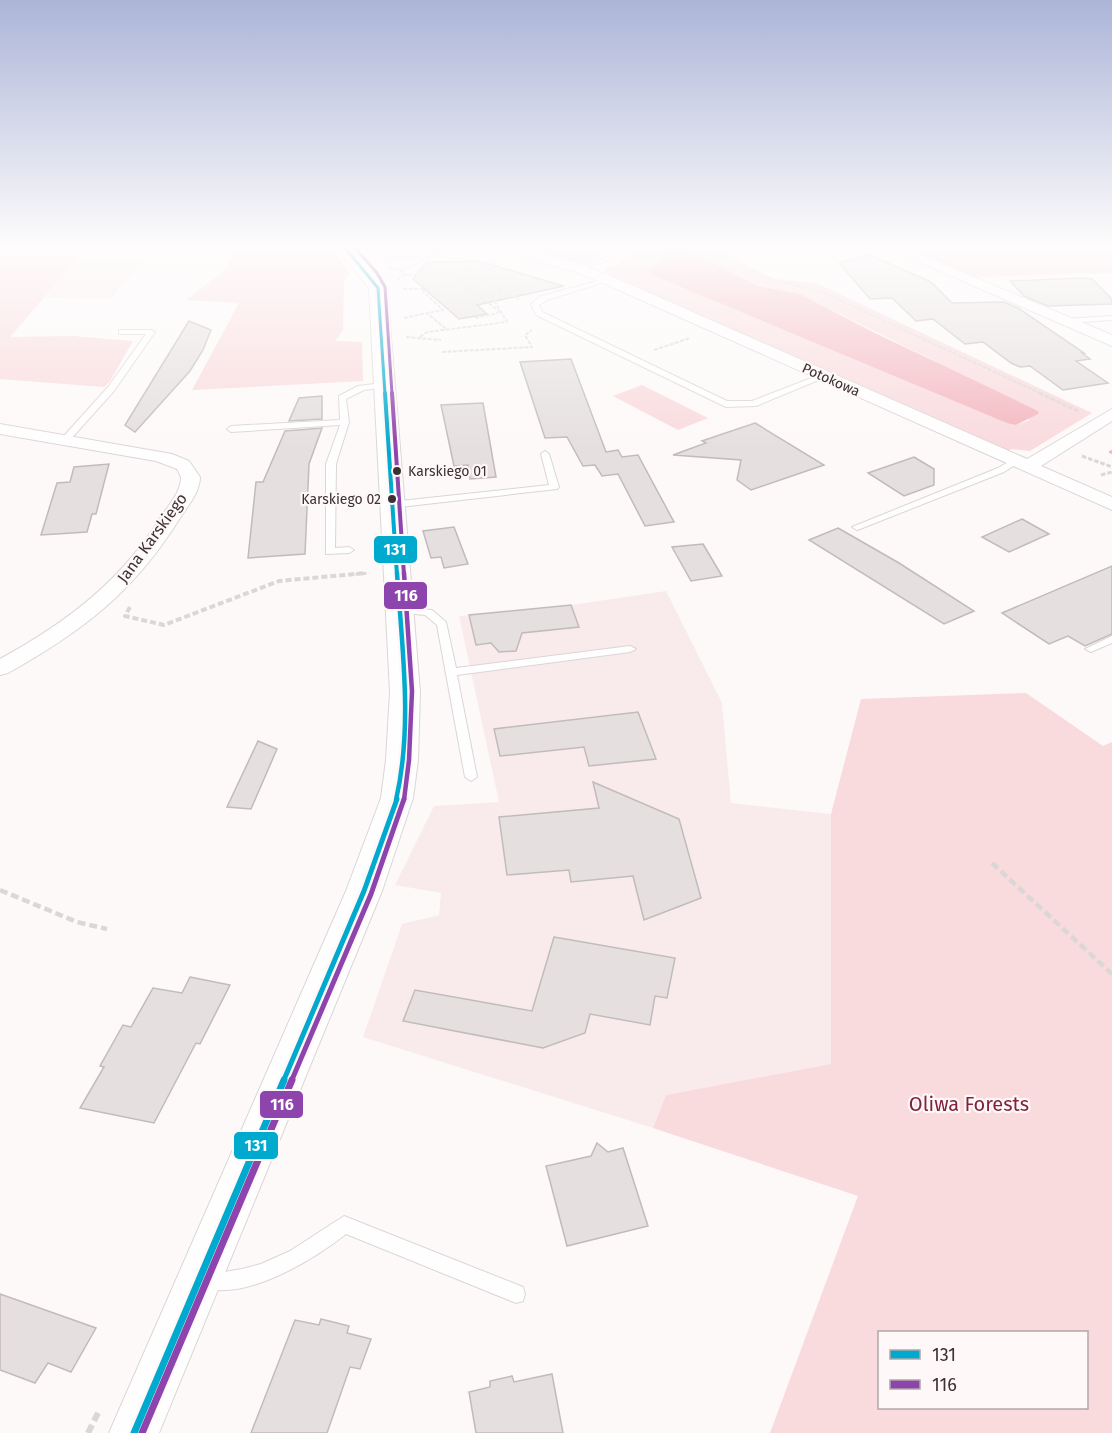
<svg xmlns="http://www.w3.org/2000/svg" width="1112" height="1433" viewBox="0 0 1112 1433" font-family="'Fira Sans',sans-serif">
<style>
.built{fill:#f9ebec}
.green{fill:#f9dadd;fill-rule:evenodd}
.water{fill:#f3b7bf}
.lines{fill:none;stroke-linecap:round;stroke-linejoin:round}
.stream{fill:#f3b7bf;fill-rule:evenodd}
.building{fill:#e5dfdf;stroke:#c2bbbb;stroke-width:1.5}
.service-casing{stroke:#dcd5d6;stroke-width:2}
.minor-casing{stroke:#dcd5d6;stroke-width:2}
.tertiary-casing{stroke:#dcd5d6;stroke-width:2}
.path-far4{stroke:#dbd7d7;stroke-width:2;stroke-dasharray:4 1.5;stroke-linecap:butt}
.path-far3{stroke:#dbd7d7;stroke-width:3;stroke-dasharray:4.5 2;stroke-linecap:butt}
.path-far2{stroke:#dbd7d7;stroke-width:4;stroke-dasharray:6 3;stroke-linecap:butt}
.path-far1{stroke:#dbd7d7;stroke-width:4.5;stroke-dasharray:8 4;stroke-linecap:butt}
.path{stroke:#dbd7d7;stroke-width:6;stroke-dasharray:9 4.5;stroke-linecap:butt}
.service{fill:#fffefe;fill-rule:evenodd}
.minor{fill:#fffefe;fill-rule:evenodd}
.tertiary{fill:#fffefe;fill-rule:evenodd}
.path-bridge{stroke:#dbd7d7;stroke-width:2;stroke-dasharray:4 1.5;stroke-linecap:butt}
.bus-1-far4-casing{stroke:#fef8f8;stroke-width:6}
.bus-1-far3-casing{stroke:#fef8f8;stroke-width:8}
.bus-1-far2-casing{stroke:#fef8f8;stroke-width:9}
.bus-1-far1-casing{stroke:#fef8f8;stroke-width:10}
.bus-1-casing{stroke:#fef8f8;stroke-width:11}
.bus-2-far4-casing{stroke:#fef8f8;stroke-width:6}
.bus-2-far3-casing{stroke:#fef8f8;stroke-width:8}
.bus-2-far2-casing{stroke:#fef8f8;stroke-width:9}
.bus-2-far1-casing{stroke:#fef8f8;stroke-width:10}
.bus-2-casing{stroke:#fef8f8;stroke-width:11}
.bus-1-far4{stroke:#00a9ce;stroke-width:3}
.bus-1-far3{stroke:#00a9ce;stroke-width:4}
.bus-1-far2{stroke:#00a9ce;stroke-width:4.5}
.bus-1-far1{stroke:#00a9ce;stroke-width:5}
.bus-1{stroke:#00a9ce;stroke-width:7}
.bus-2-far4{stroke:#8e44ad;stroke-width:3}
.bus-2-far3{stroke:#8e44ad;stroke-width:4}
.bus-2-far2{stroke:#8e44ad;stroke-width:4.5}
.bus-2-far1{stroke:#8e44ad;stroke-width:5}
.bus-2{stroke:#8e44ad;stroke-width:7}
.bus-dot{fill:#3b3132;stroke:#fef8f8;stroke-width:2}
.labels{text-anchor:middle;dominant-baseline:central;stroke-width:4.5;stroke-linejoin:round;paint-order:stroke}
.far-street-label{font-size:14px;fill:#3b3132;stroke:#fef8f8}
.bus-label{font-size:14px;fill:#3b3132;stroke:#fef8f8;text-anchor:start}
.street-label{font-size:16px;fill:#3b3132;stroke:#fef8f8}
.near-park-label{font-size:20px;fill:#83223a;stroke:#fef8f8}
.line-badge{stroke:#fef8f8;stroke-width:2}
.badge-label{font-size:16px;text-anchor:middle;font-weight:bold;fill:#fff}
</style>
<rect width="100%" height="100%" fill="#fdf9f9"/>
<g class="built">
<polygon points="77,258 143,261 110,299 45,297"/>
<polygon points="666,591 722,703 731,803 831,814 832,1064 666,1095 653,1128 363,1037 402,924 439,915 441,893 395,885 434,806 499,802 459,616 571,605"/>
</g>
<g class="green">
<polygon points="237,249 332,249 350,274 344,280 343,330 335,341 362,342 363,381 192,390 239,303 186,300 222,272"/>
<path d="M 541,249 L 602,249 L 602,254 C 587,267 556,261 541,249 Z"/>
<polygon points="630,249 665,249 667,252 650,270 655,276 1016,425 1030,420 934,361 800,294 758,286 685,249 715,249 775,279 816,283 1092,413 1030,451 1012,449 1007,451 611,276 603,269 617,265 629,256"/>
<polygon points="909,249 1112,249 1112,273 975,277"/>
<polygon points="80,255 10,337 73,336 133,341 110,381 104,387 0,379 0,256"/>
<polygon points="642,385 708,418 678,430 613,396"/>
<path d="M 1026,693 L 1103,746 L 1112,742 L 1112,1433 L 770,1433 L 858,1196 L 653,1128 L 666,1095 L 831,1064 L 831,814 L 861,699 ZM 880,1332 L 1086,1332 L 1086,1408 L 880,1408 Z"/>
</g>
<polygon class="water" points="665,249 685,249 758,286 800,294 873,332 1034,409 1039,412 1038,414 1016,425 1007,423 655,276 650,274 650,270 667,253"/>
<g class="lines">
<polygon class="stream" points="1112,450 1112,454 1109,453 1109,451"/>
</g>
<g class="building">
<polygon points="870,255 931,282 952,303 1004,302 1018,308 1084,353 1082,353 1090,359 1076,361 1108,383 1063,390 1030,366 1020,367 1011,363 983,342 965,344 933,319 916,321 892,298 870,299 839,263"/>
<polygon points="427,262 482,262 564,286 477,305 487,314 459,319 413,279"/>
<polygon points="1081,278 1092,279 1112,299 1112,304 1048,306 1024,296 1010,281"/>
<polygon points="189,321 211,330 203,350 190,371 135,432 125,425"/>
<polygon points="571,359 606,452 618,450 622,457 638,455 674,522 645,526 618,474 602,476 595,465 583,466 567,437 545,438 520,362"/>
<polygon points="322,396 322,419 289,421 299,398"/>
<polygon points="483,403 496,477 470,479 468,465 454,466 441,405"/>
<polygon points="755,423 824,465 751,490 737,480 741,460 673,455 706,443 702,441"/>
<polygon points="322,428 309,464 305,554 248,558 256,482 263,482 285,431"/>
<polygon points="914,457 934,469 934,485 904,496 868,473"/>
<polygon points="109,464 96,514 92,514 87,532 41,535 57,483 70,482 74,467"/>
<polygon points="1022,519 1049,534 1009,552 982,537"/>
<polygon points="454,527 468,564 444,568 441,557 431,558 423,531"/>
<polygon points="838,528 899,563 974,611 944,624 809,540"/>
<polygon points="703,544 722,576 691,581 672,547"/>
<polygon points="1112,566 1112,634 1085,646 1068,636 1049,644 1002,613"/>
<polygon points="571,605 579,627 522,633 516,651 499,652 491,643 476,645 469,615"/>
<polygon points="638,712 656,759 589,766 584,747 500,756 494,729"/>
<polygon points="258,741 277,749 251,809 227,807"/>
<polygon points="593,782 679,819 701,898 644,920 633,876 571,882 569,870 507,875 499,817 599,808"/>
<polygon points="554,937 675,958 667,998 655,996 650,1025 590,1014 585,1033 543,1048 403,1021 415,990 532,1011"/>
<polygon points="190,977 230,985 200,1044 196,1043 154,1123 80,1108 104,1067 100,1066 123,1025 131,1027 153,988 182,993"/>
<polygon points="597,1143 608,1152 623,1148 648,1226 567,1246 546,1166 591,1156"/>
<polygon points="0,1294 96,1328 71,1372 48,1363 35,1383 0,1370"/>
<polygon points="321,1319 349,1326 347,1333 371,1339 360,1369 350,1367 327,1433 251,1433 295,1320 319,1325"/>
<polygon points="552,1374 563,1433 476,1433 469,1392 490,1387 490,1381 512,1376 514,1382"/>
</g>
<g class="lines">
<defs>
<g id="service">
<polygon points="608,249 614,249 615,255 611,259 578,270 575,268 607,257 609,255"/>
<polygon points="606,279 611,280 547,300 539,305 542,312 727,401 752,401 819,375 826,377 756,406 726,407 536,315 531,304 541,296"/>
<polygon points="1112,316 1112,320 1064,323 1060,321 1064,319"/>
<polygon points="119,330 151,330 155,332 114,391 69,441 63,441 63,437 108,387 146,334 119,334"/>
<polygon points="383,383 387,385 386,387 364,390 346,399 349,422 336,464 335,548 349,547 354,550 349,553 326,554 326,464 340,425 231,432 227,429 231,426 340,420 339,396 358,386"/>
<polygon points="545,451 549,454 559,487 557,489 391,508 386,505 391,502 549,485 541,454"/>
<polygon points="1015,458 1020,461 1018,463 1004,472 860,529 857,530 852,527 998,468"/>
<polygon points="399,607 432,610 446,622 456,668 630,646 636,649 630,652 457,675 477,777 471,781 465,777 437,625 425,615 395,612 394,610 395,608"/>
<polygon points="1112,636 1112,643 1091,652 1085,649"/>
<path d="M 344,1216 L 523,1287 L 525,1294 L 523,1301 L 516,1303 L 346,1234 C 313,1260 242,1304 199,1286 L 197,1280 L 199,1274 L 206,1271 L 224,1272 L 242,1269 L 261,1264 L 290,1251 Z"/>
</g>
<g id="minor">
<path d="M 501,249 C 539,249 577,263 613,277 L 1027,459 L 1112,409 L 1112,421 L 1041,466 L 1112,497 L 1112,510 L 603,283 L 573,271 L 502,252 Z"/>
<polygon points="889,249 907,249 1112,335 1112,346"/>
<path d="M 0,424 L 172,454 L 189,461 L 200,477 C 200,492 188,506 180,518 C 134,592 83,631 8,673 L 0,675 L 0,659 C 68,622 122,580 163,514 C 171,502 181,491 181,477 L 177,469 L 156,461 L 0,434 Z"/>
</g>
<polygon id="tertiary" points="338,249 355,249 387,288 420,692 418,760 413,798 382,891 159,1433 109,1433 346,891 381,798 386,760 390,692 369,288"/>
</defs>
<use href="#service" class="service-casing"/>
<use href="#minor" class="minor-casing"/>
<use href="#tertiary" class="tertiary-casing"/>
<g class="path-far4">
<polyline points="457,249 489,256"/>
<polyline points="705,249 759,276 820,291 1042,394"/>
<polyline points="435,256 436,249"/>
<polyline points="386,257 427,257"/>
<polyline points="386,263 385,251 387,249"/>
<polyline points="389,268 401,270 403,275 398,280"/>
<polyline points="401,270 435,256 494,264"/>
<polyline points="458,274 458,279 501,313"/>
<path d="M 403,275 C 439,274 474,270 505,292"/>
<polyline points="424,284 423,291 443,310 428,313"/>
<polyline points="403,289 423,289"/>
<polyline points="481,297 505,292 519,299"/>
<polyline points="404,318 427,313 446,329"/>
<polyline points="475,318 498,313"/>
<polyline points="406,337 441,340"/>
<polyline points="420,337 427,332 507,322 491,295"/>
<polyline points="654,350 690,338"/>
<polyline points="442,352 532,347 525,335 532,330"/>
</g>
<g class="path-far3">
<polyline points="1039,393 1078,411"/>
<polyline points="1082,456 1112,467"/>
<polyline points="1101,475 1112,472"/>
<polyline points="349,575 368,573"/>
</g>
<polyline class="path-far2" points="130,607 125,616 164,625 279,581 366,573"/>
<g class="path-far1">
<polyline points="992,863 1112,974"/>
<polyline points="0,890 77,922 107,929"/>
</g>
<polyline class="path" points="88,1433 99,1411"/>
<use href="#service" class="service"/>
<use href="#minor" class="minor"/>
<use href="#tertiary" class="tertiary"/>
<polyline class="path-bridge" points="467,278 470,272"/>
<defs>
<polyline id="bus-1-far4" points="346,249 378,288 385,394"/>
<polyline id="bus-1-far3" points="385,393 397,575"/>
<path id="bus-1-far2" d="M 396,800 C 413,727 402,647 397,573"/>
<polyline id="bus-1-far1" points="283,1082 364,891 397,799"/>
<polyline id="bus-1" points="134,1433 284,1080"/>
<polyline id="bus-2-far4" points="356,249 377,273 385,287 392,394"/>
<polyline id="bus-2-far3" points="392,393 404,575"/>
<polyline id="bus-2-far2" points="404,800 409,760 412,691 404,573"/>
<polyline id="bus-2-far1" points="291,1082 371,894 404,799"/>
<polyline id="bus-2" points="142,1433 292,1080"/>
</defs>
<use href="#bus-1-far4" class="bus-1-far4-casing"/>
<use href="#bus-1-far3" class="bus-1-far3-casing"/>
<use href="#bus-1-far2" class="bus-1-far2-casing"/>
<use href="#bus-1-far1" class="bus-1-far1-casing"/>
<use href="#bus-1" class="bus-1-casing"/>
<use href="#bus-2-far4" class="bus-2-far4-casing"/>
<use href="#bus-2-far3" class="bus-2-far3-casing"/>
<use href="#bus-2-far2" class="bus-2-far2-casing"/>
<use href="#bus-2-far1" class="bus-2-far1-casing"/>
<use href="#bus-2" class="bus-2-casing"/>
<use href="#bus-1-far4" class="bus-1-far4"/>
<use href="#bus-1-far3" class="bus-1-far3"/>
<use href="#bus-1-far2" class="bus-1-far2"/>
<use href="#bus-1-far1" class="bus-1-far1"/>
<use href="#bus-1" class="bus-1"/>
<use href="#bus-2-far4" class="bus-2-far4"/>
<use href="#bus-2-far3" class="bus-2-far3"/>
<use href="#bus-2-far2" class="bus-2-far2"/>
<use href="#bus-2-far1" class="bus-2-far1"/>
<use href="#bus-2" class="bus-2"/>
</g>
<linearGradient id="sky" x2="0" y2="1"><stop stop-color="#acb5d8"/><stop offset="0.55" stop-color="#fefcfc"/><stop offset="1" stop-color="#fefcfc" stop-opacity="0"/></linearGradient>
<rect width="1112" height="450" fill="url(#sky)"/>
<g class="bus-dot">
<circle cx="397" cy="471" r="5"/>
<circle cx="392" cy="499" r="5"/>
</g>
<g class="labels">
<g class="far-street-label">
<text transform="translate(831 380) rotate(24)">Potokowa</text>
</g>
<g class="bus-label">
<text x="408" y="471">Karskiego 01</text>
<text x="381" y="499" text-anchor="end">Karskiego 02</text>
</g>
<g class="street-label">
<text transform="translate(152 538) rotate(-54)">Jana Karskiego</text>
</g>
<g class="near-park-label">
<text x="969" y="1104">Oliwa Forests</text>
</g>
</g>
<g class="line-badge">
<rect x="373" y="535" width="45" height="29" rx="6" fill="#00a9ce"/>
<rect x="383" y="581" width="45" height="29" rx="6" fill="#8e44ad"/>
<rect x="259" y="1090" width="45" height="29" rx="6" fill="#8e44ad"/>
<rect x="233" y="1131" width="46" height="29" rx="6" fill="#00a9ce"/>
</g>
<g class="badge-label">
<text x="395" y="555">131</text>
<text x="406" y="601">116</text>
<text x="282" y="1110">116</text>
<text x="256" y="1151">131</text>
</g>
<rect x="878" y="1331" width="210" height="78" fill="#fef8f8" stroke="#b0a8a9" stroke-width="1.5"/>
<rect x="890" y="1350" width="30" height="9" fill="#00a9ce" stroke="#b0a8a9" stroke-width="1.5"/>
<text x="932" y="1361" font-size="18" fill="#3b3132">131</text>
<rect x="890" y="1380" width="30" height="9" fill="#8e44ad" stroke="#b0a8a9" stroke-width="1.5"/>
<text x="932" y="1391" font-size="18" fill="#3b3132">116</text>
</svg>
